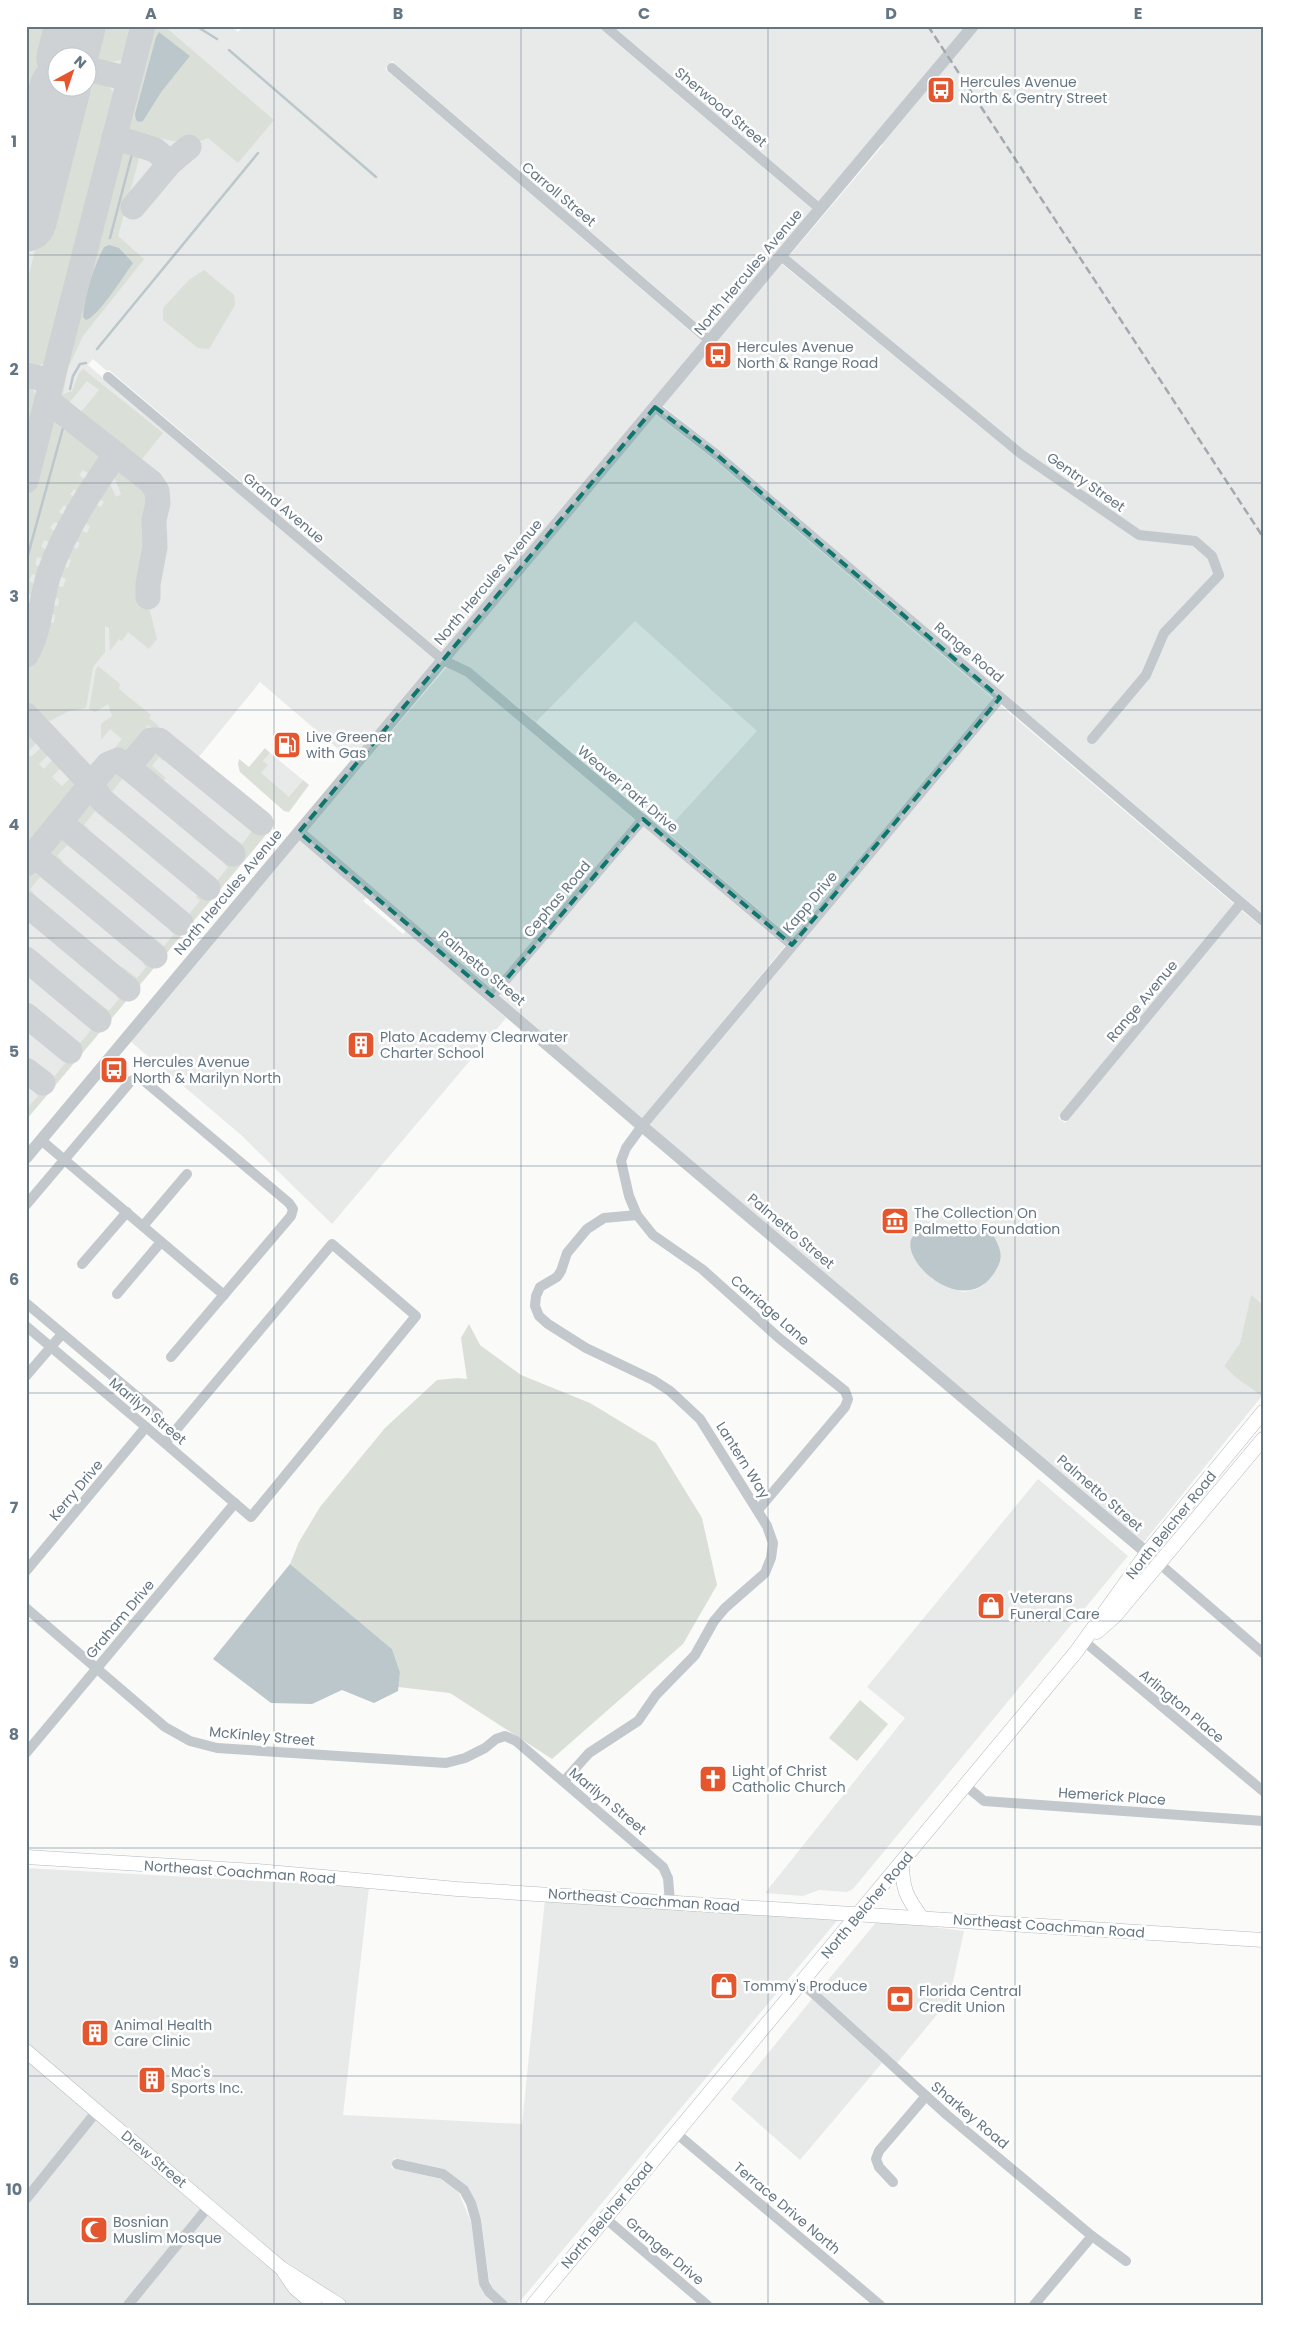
<svg xmlns="http://www.w3.org/2000/svg" width="1289" height="2331" viewBox="0 0 1289 2331" font-family="Poppins,sans-serif">
<style>
.built{fill:#e8e9e9;fill-rule:evenodd}
.green{fill:#dadfd7;fill-rule:evenodd}
.water{fill:#bbc7cb}
.lines{fill:none;stroke-linecap:round;stroke-linejoin:round}
.stream{stroke:#bbc7cb;stroke-width:2.5}
.taxiway{stroke:#ced2d4;stroke-width:25}
.runway{stroke:#ced2d4;stroke-width:61}
.secondary-casing{stroke:#b3babf;stroke-width:15}
.minor{stroke:#c3c8cc;stroke-width:10}
.tertiary{stroke:#c3c8cc;stroke-width:12}
.secondary{stroke:#fff;stroke-width:14}
.rail{stroke:#a2aab0;stroke-width:2.5;stroke-dasharray:8 4;stroke-linecap:butt}
.marked{fill:#0f766e;fill-opacity:0.2;stroke:#0f766e;stroke-width:4;stroke-dasharray:10 6;stroke-linejoin:round}
.grid{fill:none;stroke:#657683;stroke-width:1;stroke-opacity:0.55}
.labels{text-anchor:middle;dominant-baseline:central;stroke-width:5;stroke-linejoin:round;paint-order:stroke}
.poi-label{font-size:14px;fill:#657683;stroke:#fff;text-anchor:start}
.street-label{font-size:14px;fill:#657683;stroke:#fff}
.neatline{fill:none;stroke:#657683;stroke-width:2}
.grid-label{font-size:16px;text-anchor:middle;font-weight:bold;fill:#657683}
</style>
<rect width="100%" height="100%" fill="#fafaf8"/>
<g class="built">
<path d="M 26,26 L 231,26 L 238,32 L 244,26 L 597,26 L 813,210 L 709,333 L 392,61 L 385,69 L 703,342 L 443,653 L 109,370 L 107,371 L 93,359 L 88,365 L 436,661 L 352,761 L 260,682 L 198,758 L 264,813 L 265,836 L 26,1120 ZM 58,58 L 88,58 L 88,88 L 58,88 Z"/>
<polygon points="613,26 967,26 820,202"/>
<polygon points="980,26 1263,26 1263,914 720,451 662,405 782,264 1018,458 1074,496 1080,488 1024,450 789,256 883,145 881,143"/>
<polygon points="655,414 713,459 993,699 792,938 666,831 757,731 635,621 536,722 471,668 451,658"/>
<polygon points="447,667 465,676 636,820 492,989 306,831"/>
<path d="M 1000,705 L 1234,904 L 1058,1118 L 1065,1123 L 1241,910 L 1263,928 L 1263,1305 L 1251,1296 L 1240,1343 L 1224,1366 L 1235,1377 L 1262,1396 L 1143,1543 L 649,1125 ZM 973,1225 L 991,1231 L 984,1285 L 977,1289 L 963,1292 L 946,1286 L 931,1278 L 924,1230 L 948,1237 L 958,1234 Z"/>
<polygon points="270,753 303,780 289,798 260,773 267,766 263,761"/>
<polygon points="643,826 785,946 642,1119 499,995"/>
<polygon points="300,839 367,897 363,901 403,934 406,931 506,1018 332,1224 240,1134 130,1041"/>
<polygon points="1038,1479 1128,1556 853,1889 847,1892 819,1890 803,1896 765,1893 905,1718 867,1687"/>
<polygon points="26,1868 369,1887 343,2115 522,2124 545,1899 840,1917 517,2305 510,2305 493,2289 489,2280 481,2218 475,2200 467,2186 445,2169 394,2158 391,2168 441,2179 459,2193 471,2222 480,2285 485,2296 495,2305 347,2305 333,2293 285,2264 26,2044"/>
<polygon points="878,1920 964,1931 949,2000 897,2063 819,1991"/>
<polygon points="812,1999 882,2063 800,2160 731,2099"/>
<polygon points="26,2058 90,2112 26,2191"/>
<polygon points="98,2118 202,2207 122,2305 26,2305 26,2206"/>
<polygon points="210,2213 274,2269 307,2305 134,2305"/>
</g>
<g class="green">
<polygon points="26,26 60,26 26,159"/>
<path d="M 92,26 L 136,26 L 128,57 C 114,65 89,64 88,42 C 88,37 91,31 92,26 Z"/>
<path d="M 149,26 L 164,26 L 274,120 L 238,163 L 208,138 C 189,147 167,139 147,136 C 141,135 133,137 129,132 C 125,127 125,122 126,117 ZM 159,32 L 190,56 L 162,91 L 143,121 L 135,114 L 156,37 Z"/>
<path d="M 96,80 C 107,84 113,89 117,100 L 51,357 C 43,365 37,368 26,364 L 26,286 L 75,93 L 80,88 L 88,88 L 88,82 Z"/>
<path d="M 126,148 L 138,151 L 140,155 L 118,236 L 144,259 L 83,336 L 68,368 L 63,394 L 72,391 L 79,373 L 83,369 L 163,433 L 141,460 L 131,461 L 77,417 L 99,390 L 87,381 L 65,408 L 56,388 L 115,157 L 119,152 ZM 104,247 L 133,263 L 101,305 L 83,317 L 87,291 Z"/>
<polygon points="204,270 234,295 235,305 209,349 198,348 163,320 163,308 189,280"/>
<path d="M 26,385 C 49,394 31,437 26,454 Z"/>
<polygon points="61,419 66,420 107,453 107,458 94,477 83,470 79,475 90,484 84,496 74,489 70,494 80,502 74,512 64,505 59,512 70,520 65,527 54,522 50,528 60,536 56,545 44,540 41,547 52,553 48,560 37,557 35,565 45,568 42,577 32,574 29,581 41,587 38,596 26,594 26,507 46,430 54,421"/>
<polygon points="117,460 144,483 152,500 146,596 157,639 149,649 128,632 122,641 119,639 110,651 109,628 105,626 105,652 93,667 86,708 69,711 50,721 33,714 26,706 26,661 37,643 42,622 54,623 55,615 44,612 46,604 58,606 59,599 47,595 50,584 63,587 66,579 54,573 58,563 68,568 71,560 61,555 67,545 77,549 80,543 69,537 75,528 87,533 90,527 80,518 89,501 101,507 104,502 94,494 106,475 116,497 121,494 111,469 114,462"/>
<polygon points="98,666 120,684 119,689 151,715 149,718 159,726 155,730 148,725 144,731 147,733 150,730 152,732 138,749 118,753 113,750 122,739 110,729 101,740 101,724 112,716 108,704 95,712 89,709 96,669"/>
<polygon points="163,730 264,813 265,836 26,1120 26,1109 38,1096 34,1092 38,1088 43,1089 47,1083 43,1076 47,1072 54,1077 66,1062 48,1049 56,1044 67,1053 72,1054 72,1042 74,1039 80,1043 92,1029 76,1017 82,1011 96,1022 98,1022 101,1016 91,1007 95,1000 109,1011 119,999 116,996 120,990 128,991 131,987 119,975 119,971 122,967 137,978 146,967 143,963 149,957 154,958 157,953 147,944 146,940 151,935 164,946 174,934 170,931 175,925 180,925 184,920 171,909 175,902 189,914 200,901 196,897 202,890 205,892 209,887 199,877 199,874 203,869 217,881 228,867 225,865 236,852 226,843 232,837 242,844 259,822 261,824 263,821 160,735"/>
<path d="M 34,732 L 40,739 L 27,753 L 31,757 L 45,744 L 52,751 L 39,764 L 44,769 L 56,756 L 64,764 L 52,777 L 62,786 L 74,775 C 87,795 39,841 26,856 L 26,830 L 30,825 L 26,823 L 26,739 Z"/>
<polygon points="149,746 161,746 170,753 163,761 159,757 152,766 166,778 159,786 135,766 134,763"/>
<polygon points="265,748 270,753 263,761 268,765 261,773 289,797 303,780 309,785 289,812 284,811 240,772 238,765 239,759 249,767"/>
<polygon points="120,766 142,783 139,791 123,778 112,792 117,796 109,801 100,790 99,783 112,767"/>
<polygon points="94,796 114,815 115,819 110,824 95,811 84,825 89,829 85,834 81,834 71,825 70,817 86,797"/>
<polygon points="65,830 86,848 87,851 82,857 67,845 57,856 63,861 58,866 55,867 43,856 43,849 58,831"/>
<polygon points="39,863 53,875 50,880 52,881 55,877 60,884 55,889 40,877 30,889 34,893 28,899 26,869 30,864"/>
<polygon points="1251,1295 1263,1305 1262,1396 1235,1377 1224,1366 1240,1343"/>
<polygon points="469,1324 480,1345 521,1375 590,1403 656,1443 702,1518 717,1585 683,1644 552,1759 450,1693 398,1687 400,1672 392,1649 290,1564 299,1542 320,1507 385,1428 437,1380 458,1378 467,1379 461,1338"/>
<polygon points="860,1700 888,1724 857,1761 829,1738"/>
</g>
<g class="water">
<polygon points="159,32 190,56 162,91 143,121 139,122 136,120 135,114 156,37"/>
<path d="M 109,245 L 119,248 L 133,263 C 125,274 98,317 86,320 L 83,317 C 85,293 93,269 104,247 Z"/>
<path d="M 973,1225 L 991,1231 C 1001,1250 1006,1257 992,1276 C 959,1320 890,1252 916,1233 C 926,1226 939,1237 949,1236 C 958,1236 966,1229 973,1225 Z"/>
<polygon points="290,1564 392,1649 400,1672 398,1691 374,1703 342,1690 312,1704 271,1703 213,1659"/>
</g>
<g class="lines">
<g class="stream">
<polyline points="196,26 217,39"/>
<polyline points="229,50 376,177"/>
<polyline points="110,238 132,154"/>
<polyline points="97,349 258,153"/>
<polyline points="70,389 73,376 80,364 86,363"/>
<polyline points="26,562 63,428"/>
</g>
<g class="taxiway">
<polyline points="88,69 129,79"/>
<polyline points="114,137 155,150 170,163 133,207"/>
<polyline points="170,163 189,147"/>
<polyline points="26,375 52,381"/>
<polyline points="47,400 151,482 157,491 158,503 154,520 155,547 148,584 148,597"/>
<polyline points="26,481 143,26"/>
<path d="M 26,655 C 41,631 40,600 49,574 C 64,531 90,491 116,454"/>
<polyline points="26,715 91,784 26,864"/>
<polyline points="128,767 233,854"/>
<polyline points="61,823 181,923"/>
<polyline points="34,855 155,956"/>
<polyline points="208,888 102,800 91,784 108,764 118,760 128,767 151,740 159,740 261,823"/>
<polyline points="26,904 128,989"/>
<polyline points="26,959 99,1020"/>
<polyline points="26,1015 70,1051"/>
<polyline points="26,1070 43,1083"/>
</g>
<g class="runway">
<polyline points="67,58 75,26"/>
<polyline points="26,221 60,88"/>
</g>
<defs>
<g id="secondary">
<polyline points="1097,1632 1115,1616 1263,1439"/>
<polyline points="26,1857 257,1871 457,1889 1263,1940"/>
<path d="M 902,1862 C 902,1888 906,1897 922,1918"/>
<polyline points="26,2051 281,2268 339,2305"/>
<polyline points="284,2272 295,2288 315,2305"/>
<polyline points="533,2305 1076,1652 1147,1553 1263,1412"/>
</g>
</defs>
<use href="#secondary" class="secondary-casing"/>
<g class="minor">
<polyline points="605,26 820,209"/>
<polyline points="392,68 710,341"/>
<polyline points="781,256 1021,454 1139,535 1195,541 1212,556 1219,575 1164,633 1146,675 1092,739"/>
<polyline points="108,377 443,660 468,672 792,945"/>
<polyline points="655,407 717,455 1263,921"/>
<polyline points="492,996 643,819"/>
<polyline points="1065,1116 1241,903"/>
<polyline points="41,1140 224,1295"/>
<polyline points="26,1205 131,1081 137,1078 143,1080 289,1203 293,1209 291,1216 171,1357"/>
<polyline points="143,1226 187,1174"/>
<polyline points="82,1264 127,1212"/>
<polyline points="117,1294 161,1242"/>
<polyline points="26,1303 158,1414"/>
<polyline points="26,1326 146,1427 251,1517 416,1316 332,1244 165,1443"/>
<polyline points="26,1376 62,1334"/>
<polyline points="758,1510 845,1407 848,1399 845,1391 779,1338 702,1269 653,1235 637,1215 629,1196 621,1161 626,1148 642,1126 1000,698"/>
<polyline points="1147,1553 1263,1653"/>
<polyline points="26,1571 146,1427"/>
<polyline points="26,1608 165,1727 190,1741 217,1748 446,1763 465,1758 485,1748 496,1739 505,1736 516,1741 663,1867 668,1878 670,1902"/>
<polyline points="1085,1642 1263,1791"/>
<polyline points="26,1753 235,1503"/>
<polyline points="564,1781 589,1753 638,1721 656,1695 695,1655 714,1621 725,1608 765,1573 771,1558 773,1543 767,1526 700,1419 670,1391 653,1380 586,1348 548,1324 539,1316 535,1306 536,1296 540,1287 557,1277 561,1271 567,1253 587,1229 604,1218 637,1215"/>
<polyline points="966,1786 984,1801 1263,1821"/>
<polyline points="802,1983 947,2115 1092,2236 1126,2261"/>
<polyline points="676,2133 880,2305"/>
<polyline points="397,2164 443,2174 464,2190 471,2203 476,2220 484,2283 489,2292 503,2305"/>
<polyline points="893,2182 879,2167 876,2159 879,2151 926,2096"/>
<polyline points="26,2199 97,2111"/>
<polyline points="605,2218 707,2305"/>
<polyline points="128,2305 209,2206"/>
<polyline points="1034,2305 1092,2236"/>
</g>
<g class="tertiary">
<polyline points="299,832 642,1126 1147,1553"/>
<polyline points="26,1158 973,26"/>
</g>
<use href="#secondary" class="secondary"/>
<polyline class="rail" points="928,26 1263,537"/>
</g>
<path class="marked" d="M 655,407 L 717,455 L 1000,698 L 792,945 L 643,819 L 492,996 L 299,832 Z"/>
<path class="grid" d="M 274,26 L 274,2305M 521,26 L 521,2305M 768,26 L 768,2305M 1015,26 L 1015,2305M 26,255 L 1263,255M 26,483 L 1263,483M 26,710 L 1263,710M 26,938 L 1263,938M 26,1166 L 1263,1166M 26,1393 L 1263,1393M 26,1621 L 1263,1621M 26,1848 L 1263,1848M 26,2076 L 1263,2076"/>
<defs>
<symbol id="bus-square" viewBox="-11 -11 22 22"><rect x="-9" y="-9" width="18" height="18" rx="4" fill="#e4572e" stroke="#fff"/><path d="M-5-6H5V4H4V6H2V4H-2V6H-4V4H-5ZM-3.5-4V0h7V-4ZM-3.5 1.2v1.5H-2V1.2ZM2 1.2v1.5H3.5V1.2Z" fill="#fff"/></symbol>
<symbol id="fuel-square" viewBox="-11 -11 22 22"><rect x="-9" y="-9" width="18" height="18" rx="4" fill="#e4572e" stroke="#fff"/><path d="M-5.5-6h7V0h2V4h1.3V-2.5L3-4.5l.8-.8L6-3V5H2.5V1h-1V6h-7ZM-4.2-4.7v3.2H.2V-4.7Z" fill="#fff"/></symbol>
<symbol id="building-square" viewBox="-11 -11 22 22"><rect x="-9" y="-9" width="18" height="18" rx="4" fill="#e4572e" stroke="#fff"/><path d="M-4-6H4V6H1V3H-1V6H-4ZM-2.5-4.3h1.7v1.8h-1.7ZM.8-4.3h1.7v1.8H.8ZM-2.5-1h1.7V.8h-1.7ZM.8-1h1.7V.8H.8Z" fill="#fff"/></symbol>
<symbol id="museum-square" viewBox="-11 -11 22 22"><rect x="-9" y="-9" width="18" height="18" rx="4" fill="#e4572e" stroke="#fff"/><path d="M0-6L6-3V-2H-6V-3ZM-5-1h2V3h-2ZM-1-1h2V3h-2ZM3-1h2V3H3ZM-6 4H6V6H-6Z" fill="#fff"/></symbol>
<symbol id="shop-square" viewBox="-11 -11 22 22"><rect x="-9" y="-9" width="18" height="18" rx="4" fill="#e4572e" stroke="#fff"/><path d="M-5-2.5h2.3a2.7 3.5 0 0 1 5.4 0H5L5.5 6h-11ZM-1.5-2.5h3a1.5 2.3 0 0 0-3 0Z" fill="#fff"/></symbol>
<symbol id="church-square" viewBox="-11 -11 22 22"><rect x="-9" y="-9" width="18" height="18" rx="4" fill="#e4572e" stroke="#fff"/><path d="M-1.2-6h2.4v3.5h3.3v2.4h-3.3V6h-2.4V-.1h-3.3v-2.4h3.3Z" fill="#fff"/></symbol>
<symbol id="bank-square" viewBox="-11 -11 22 22"><rect x="-9" y="-9" width="18" height="18" rx="4" fill="#e4572e" stroke="#fff"/><path d="M-6-4H6V4H-6ZM0-2.3a2.3 2.3 0 1 0 0 4.6a2.3 2.3 0 1 0 0-4.6Z" fill="#fff"/></symbol>
<symbol id="mosque-square" viewBox="-11 -11 22 22"><rect x="-9" y="-9" width="18" height="18" rx="4" fill="#e4572e" stroke="#fff"/><path d="M3.5-4.9A6 6 0 1 0 3.5 4.9A5 5 0 1 1 3.5-4.9Z" fill="#fff"/></symbol>
</defs>
<g fill-rule="evenodd">
<use href="#bus-square" x="925" y="74" width="32" height="32"/>
<use href="#bus-square" x="702" y="339" width="32" height="32"/>
<use href="#fuel-square" x="271" y="729" width="32" height="32"/>
<use href="#building-square" x="345" y="1029" width="32" height="32"/>
<use href="#bus-square" x="98" y="1054" width="32" height="32"/>
<use href="#museum-square" x="879" y="1205" width="32" height="32"/>
<use href="#shop-square" x="975" y="1590" width="32" height="32"/>
<use href="#church-square" x="697" y="1763" width="32" height="32"/>
<use href="#shop-square" x="708" y="1970" width="32" height="32"/>
<use href="#bank-square" x="884" y="1983" width="32" height="32"/>
<use href="#building-square" x="79" y="2017" width="32" height="32"/>
<use href="#building-square" x="136" y="2064" width="32" height="32"/>
<use href="#mosque-square" x="78" y="2214" width="32" height="32"/>
</g>
<g class="labels">
<g class="poi-label">
<text x="960" y="82">Hercules Avenue<tspan x="960" dy="16">North &amp; Gentry Street</tspan></text>
<text x="737" y="347">Hercules Avenue<tspan x="737" dy="16">North &amp; Range Road</tspan></text>
<text x="306" y="737">Live Greener<tspan x="306" dy="16">with Gas</tspan></text>
<text x="380" y="1037">Plato Academy Clearwater<tspan x="380" dy="16">Charter School</tspan></text>
<text x="133" y="1062">Hercules Avenue<tspan x="133" dy="16">North &amp; Marilyn North</tspan></text>
<text x="914" y="1213">The Collection On<tspan x="914" dy="16">Palmetto Foundation</tspan></text>
<text x="1010" y="1598">Veterans<tspan x="1010" dy="16">Funeral Care</tspan></text>
<text x="732" y="1771">Light of Christ<tspan x="732" dy="16">Catholic Church</tspan></text>
<text x="743" y="1986">Tommy's Produce</text>
<text x="919" y="1991">Florida Central<tspan x="919" dy="16">Credit Union</tspan></text>
<text x="114" y="2025">Animal Health<tspan x="114" dy="16">Care Clinic</tspan></text>
<text x="171" y="2072">Mac's<tspan x="171" dy="16">Sports Inc.</tspan></text>
<text x="113" y="2222">Bosnian<tspan x="113" dy="16">Muslim Mosque</tspan></text>
</g>
<g class="street-label">
<text transform="translate(721 107) rotate(40)">Sherwood Street</text>
<text transform="translate(559 194) rotate(40)">Carroll Street</text>
<text transform="translate(748 272) rotate(-50)">North Hercules Avenue</text>
<text transform="translate(1086 482) rotate(35)">Gentry Street</text>
<text transform="translate(284 508) rotate(40)">Grand Avenue</text>
<text transform="translate(488 582) rotate(-50)">North Hercules Avenue</text>
<text transform="translate(969 652) rotate(40)">Range Road</text>
<text transform="translate(628 789) rotate(40)">Weaver Park Drive</text>
<text transform="translate(228 892) rotate(-50)">North Hercules Avenue</text>
<text transform="translate(557 899) rotate(-50)">Cephas Road</text>
<text transform="translate(810 902) rotate(-50)">Kapp Drive</text>
<text transform="translate(482 968) rotate(40)">Palmetto Street</text>
<text transform="translate(1142 1001) rotate(-50)">Range Avenue</text>
<text transform="translate(791 1231) rotate(40)">Palmetto Street</text>
<text transform="translate(770 1310) rotate(41)">Carriage Lane</text>
<text transform="translate(148 1411) rotate(40)">Marilyn Street</text>
<text transform="translate(743 1460) rotate(58)">Lantern Way</text>
<text transform="translate(76 1490) rotate(-50)">Kerry Drive</text>
<text transform="translate(1100 1493) rotate(41)">Palmetto Street</text>
<text transform="translate(1171 1525) rotate(-51)">North Belcher Road</text>
<text transform="translate(120 1619) rotate(-50)">Graham Drive</text>
<text transform="translate(1182 1706) rotate(40)">Arlington Place</text>
<text transform="translate(262 1736) rotate(5)">McKinley Street</text>
<text transform="translate(1112 1796) rotate(4)">Hemerick Place</text>
<text transform="translate(608 1801) rotate(40)">Marilyn Street</text>
<text transform="translate(240 1872) rotate(4)">Northeast Coachman Road</text>
<text transform="translate(644 1900) rotate(4)">Northeast Coachman Road</text>
<text transform="translate(867 1905) rotate(-50)">North Belcher Road</text>
<text transform="translate(1049 1926) rotate(4)">Northeast Coachman Road</text>
<text transform="translate(970 2115) rotate(40)">Sharkey Road</text>
<text transform="translate(154 2159) rotate(40)">Drew Street</text>
<text transform="translate(787 2208) rotate(40)">Terrace Drive North</text>
<text transform="translate(607 2215) rotate(-50)">North Belcher Road</text>
<text transform="translate(665 2251) rotate(40)">Granger Drive</text>
</g>
</g>
<rect width="1289" height="2331" fill="none" stroke="#ffffff" stroke-width="55"/>
<g transform="translate(72 72) rotate(40)"><circle r="24" fill="#ffffff" stroke="#c1c8cd"/>
<path d="M0-4L9 19L0 12L-9 19Z" fill="#e4572e"/>
<text y="-8" font-size="14" font-weight="bold" text-anchor="middle" fill="#657683">N</text>
</g>
<rect x="28" y="28" width="1234" height="2276" class="neatline"/>
<g class="grid-label">
<text x="151" y="19">A</text>
<text x="398" y="19">B</text>
<text x="644" y="19">C</text>
<text x="891" y="19">D</text>
<text x="1138" y="19">E</text>
<text x="14" y="147">1</text>
<text x="14" y="375">2</text>
<text x="14" y="602">3</text>
<text x="14" y="830">4</text>
<text x="14" y="1057">5</text>
<text x="14" y="1285">6</text>
<text x="14" y="1513">7</text>
<text x="14" y="1740">8</text>
<text x="14" y="1968">9</text>
<text x="14" y="2195">10</text>
</g>
</svg>
